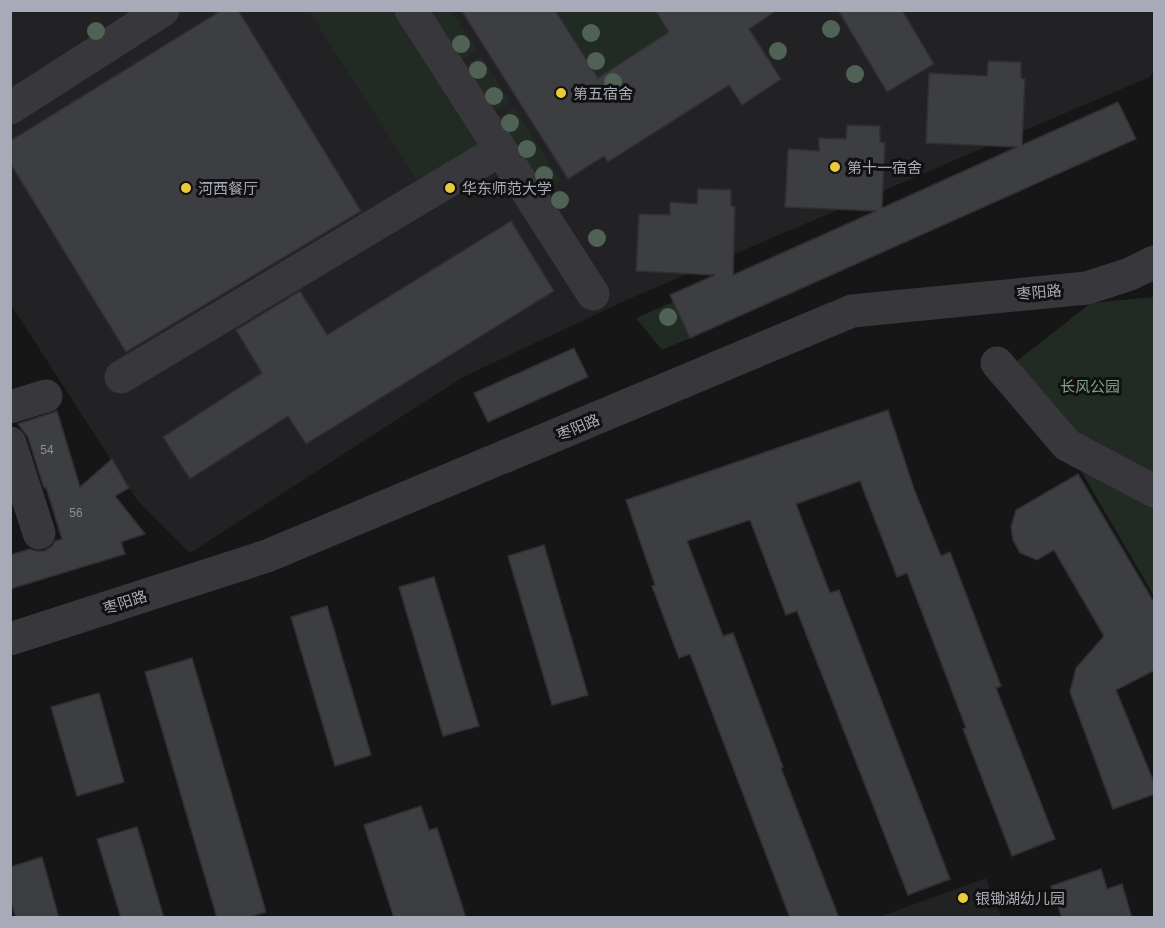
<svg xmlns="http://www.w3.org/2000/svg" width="1165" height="928" viewBox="0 0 1165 928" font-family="Arial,'Noto Sans SC',sans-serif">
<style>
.built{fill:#222224}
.green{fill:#222a24}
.building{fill:#3d3e41;stroke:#303033;stroke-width:1.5}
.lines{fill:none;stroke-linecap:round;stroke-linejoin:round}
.minor{stroke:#37373c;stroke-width:33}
.tree{fill:#506255}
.poi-dot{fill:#ebcb3a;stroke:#111112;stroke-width:2}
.labels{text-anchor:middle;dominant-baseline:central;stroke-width:6;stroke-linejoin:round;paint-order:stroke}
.number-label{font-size:12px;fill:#8d8f9a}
.poi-label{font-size:15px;fill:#a8aab7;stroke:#111112;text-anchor:start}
.street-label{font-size:15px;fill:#a8aab7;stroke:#111112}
.park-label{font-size:15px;fill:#80a187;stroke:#111112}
</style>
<rect width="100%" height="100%" fill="#161617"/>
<g class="built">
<polygon points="14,10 1154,11 1154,70 1150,77 629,299 463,377 190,553 137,500 11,305 10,13"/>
<polygon points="986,878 1001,917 879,917"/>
</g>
<g class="green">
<polygon points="309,11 392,11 478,146 419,183"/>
<polygon points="435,11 451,11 477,50 459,62 429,14"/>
<polygon points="555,11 655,11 684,55 613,101"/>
<polygon points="481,56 510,102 492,113 463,67"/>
<polygon points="514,108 561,181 543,192 496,119"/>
<polygon points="1154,297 1154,596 1080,469 1071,466 998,376 1091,303"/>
<polygon points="673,302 690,338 662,350 636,318"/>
</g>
<g class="building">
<polygon points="222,10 238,10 361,211 126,352 10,163 10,141"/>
<polygon points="461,10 555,10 598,78 669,32 655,10 777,10 749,29 781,79 742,105 729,85 608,162 604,156 568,179"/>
<polygon points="838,10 902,10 934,64 887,92"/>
<polygon points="988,61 1021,62 1021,78 1025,79 1022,145 1118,102 1136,139 690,338 670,295 715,275 636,271 639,214 670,215 670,202 697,204 698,189 731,190 731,206 735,207 733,275 876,211 785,207 788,149 819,151 819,138 846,139 847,125 880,126 880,142 885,143 882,208 1017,147 926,143 929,73 987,76"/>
<polygon points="511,221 554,291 306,444 288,416 190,479 163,437 262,373 236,330 300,291 327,335"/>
<polygon points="574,348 588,377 488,422 474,393"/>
<polygon points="888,410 914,489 941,556 950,552 1001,686 996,688 1055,839 1012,856 963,729 966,728 907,573 897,577 860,481 796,504 830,593 839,590 950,879 908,895 797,611 786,615 750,520 687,541 723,636 733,633 783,767 781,768 839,918 790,918 690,654 679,658 652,586 655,585 626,500"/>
<polygon points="57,411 80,487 112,459 129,488 115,496 145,534 121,542 125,554 10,589 10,555 30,549 36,551 44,551 52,546 55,541 62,539 46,487 44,488 28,437 18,424"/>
<polygon points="1078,474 1155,604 1155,670 1116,690 1155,785 1155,794 1113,809 1070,692 1076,668 1104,636 1054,550 1037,560 1020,553 1013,540 1011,527 1016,510"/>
<polygon points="544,545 588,695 552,705 508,556"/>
<polygon points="434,577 479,726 443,736 399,587"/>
<polygon points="327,606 371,755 335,766 291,617"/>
<polygon points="192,658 266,912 246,918 217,918 145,672"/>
<polygon points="99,693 124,782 77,796 51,707"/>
<polygon points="421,806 429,830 437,828 466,918 394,918 364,825"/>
<polygon points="137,827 164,918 121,918 97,839"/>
<polygon points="42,857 59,918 16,918 10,899 10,867"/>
<polygon points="1101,869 1107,889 1122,884 1132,918 1062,918 1051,886"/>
</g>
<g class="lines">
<g class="minor">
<polyline points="411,10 593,294"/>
<polyline points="10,108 163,10"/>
<polyline points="997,363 1067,445 1154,491"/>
<polyline points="121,377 500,150"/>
<polyline points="10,407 46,396"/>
<polyline points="10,443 39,533"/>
<polyline points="10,639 267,556 852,311 1087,288 1130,274 1154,262"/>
</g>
</g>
<g class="tree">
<circle cx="831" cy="29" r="9"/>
<circle cx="96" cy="31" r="9"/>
<circle cx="591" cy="33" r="9"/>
<circle cx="461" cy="44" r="9"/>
<circle cx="778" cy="51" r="9"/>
<circle cx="596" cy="61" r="9"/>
<circle cx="478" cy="70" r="9"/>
<circle cx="855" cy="74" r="9"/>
<circle cx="613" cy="82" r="9"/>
<circle cx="494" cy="96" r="9"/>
<circle cx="510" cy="123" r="9"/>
<circle cx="527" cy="149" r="9"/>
<circle cx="544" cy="175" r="9"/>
<circle cx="560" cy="200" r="9"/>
<circle cx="597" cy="238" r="9"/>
<circle cx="668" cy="317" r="9"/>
</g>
<g class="poi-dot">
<circle cx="561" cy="93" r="6"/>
<circle cx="835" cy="167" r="6"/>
<circle cx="186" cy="188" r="6"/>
<circle cx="450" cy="188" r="6"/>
<circle cx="963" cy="898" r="6"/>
</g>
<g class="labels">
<g class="number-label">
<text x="47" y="450">54</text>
<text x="76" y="513">56</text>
</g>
<g class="poi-label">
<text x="573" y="93">第五宿舍</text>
<text x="847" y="167">第十一宿舍</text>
<text x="198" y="188">河西餐厅</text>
<text x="462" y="188">华东师范大学</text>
<text x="975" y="898">银锄湖幼儿园</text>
</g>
<g class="street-label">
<text transform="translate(1039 292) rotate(-5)">枣阳路</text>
<text transform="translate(578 427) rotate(-23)">枣阳路</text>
<text transform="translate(125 602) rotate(-18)">枣阳路</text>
</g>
<g class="park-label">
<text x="1090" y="386">长风公园</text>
</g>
</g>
<rect width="1165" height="928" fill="none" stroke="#a8aab7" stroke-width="24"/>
</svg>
